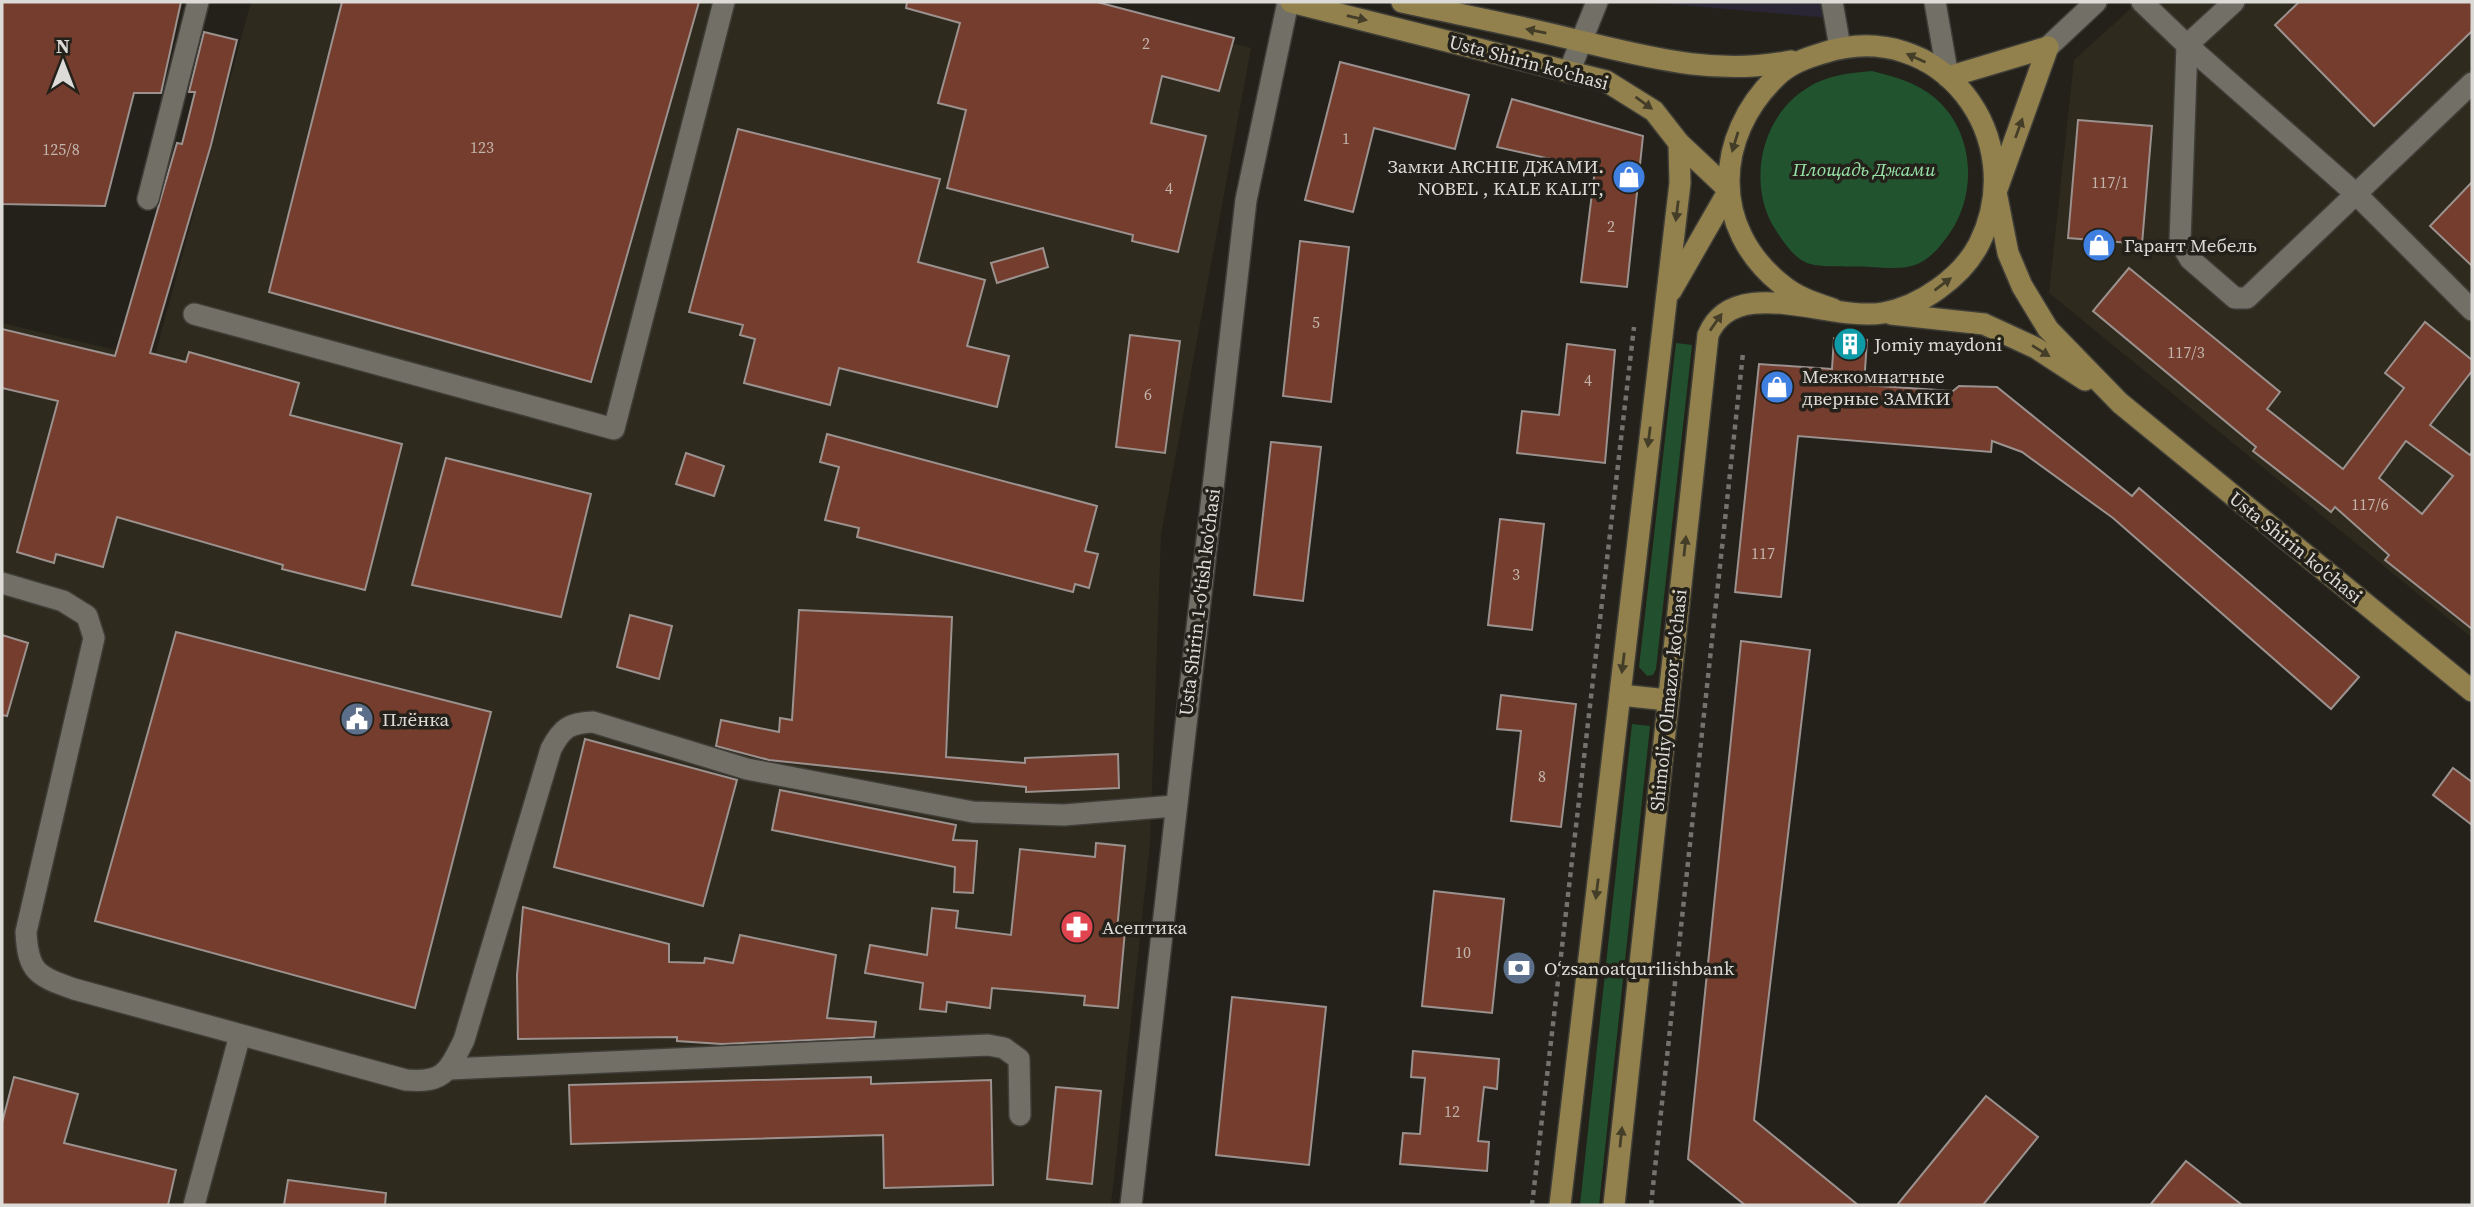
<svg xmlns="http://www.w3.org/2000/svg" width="2474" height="1207" viewBox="0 0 2474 1207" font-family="'Source Serif 4',serif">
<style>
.commercial{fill:#2a2636}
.built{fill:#2e2a1d}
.green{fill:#22502e}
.forest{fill:#21532f}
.building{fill:#743d2d;stroke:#9b918e;stroke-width:2;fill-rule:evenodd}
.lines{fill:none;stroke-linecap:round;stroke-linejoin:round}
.minor-casing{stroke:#3f3d37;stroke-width:24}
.major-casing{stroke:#3f3d37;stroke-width:24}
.path{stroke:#74726d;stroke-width:4.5;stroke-dasharray:5 5;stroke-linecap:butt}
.minor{stroke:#716f66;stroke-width:21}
.major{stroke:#92814c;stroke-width:21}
.oneway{fill:#443e29}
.labels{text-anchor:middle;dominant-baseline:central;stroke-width:7;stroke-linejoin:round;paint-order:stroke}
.number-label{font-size:16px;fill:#c3b4ac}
.street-label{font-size:19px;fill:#dddbd7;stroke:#23211a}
.poi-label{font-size:19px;fill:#dddbd7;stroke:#23211a;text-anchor:start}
.park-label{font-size:19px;font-style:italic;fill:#98e3a8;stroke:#23211a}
</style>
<rect width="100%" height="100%" fill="#23211a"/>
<polygon class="commercial" points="1647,2 1842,2 1829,18"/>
<g class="built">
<polygon points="251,2 1065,2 1251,48 1161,535 1150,844 1111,1205 2,1205 2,323 154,359"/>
<polygon points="2138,2 2472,2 2472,638 2049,293 2074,60"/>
</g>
<g class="green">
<polygon points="1676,343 1692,345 1656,669 1653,675 1647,676 1639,667"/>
<polygon points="1632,724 1650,726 1599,1205 1580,1205"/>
</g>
<path class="forest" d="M 1872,71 C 1895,77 1916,82 1935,98 C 1977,134 1978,200 1944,241 C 1921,271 1905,269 1870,267 C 1855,266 1819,268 1807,263 C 1792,257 1780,237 1772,224 C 1748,179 1762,116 1807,88 C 1827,75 1849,73 1872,71 Z"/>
<g class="building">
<polygon points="2,2 181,2 161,93 134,93 105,206 2,204"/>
<polygon points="342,2 699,2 591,382 269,292"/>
<polygon points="907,2 1097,2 1234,38 1219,91 1162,76 1151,123 1206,136 1178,252 1132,241 1133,235 947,188 966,110 938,103 960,23 906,8"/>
<polygon points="2299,2 2472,2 2472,31 2374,126 2275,25"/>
<polygon points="204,32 237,40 211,145 150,353 186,362 189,352 299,383 290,415 402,444 365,590 282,569 283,565 117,517 103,567 56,554 54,563 17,552 58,401 2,388 2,329 115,356 177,143 182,144 195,92 189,92"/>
<polygon points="1340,62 1469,95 1455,149 1374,128 1353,212 1305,200"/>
<polygon points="1512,99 1643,136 1627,287 1581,282 1595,169 1497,147"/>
<polygon points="2078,120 2152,126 2142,244 2068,238"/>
<polygon points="738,129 940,179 918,262 985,280 967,346 1009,356 997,407 839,368 830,405 744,383 755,339 740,335 743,325 689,312"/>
<polygon points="2472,182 2472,266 2430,226"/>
<polygon points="1300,241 1349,247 1331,402 1283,396"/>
<polygon points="1043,248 1048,267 997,283 991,263"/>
<path d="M 2129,268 L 2280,392 L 2267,409 L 2343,469 L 2404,388 L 2385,373 L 2425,322 L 2472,360 L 2472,371 L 2430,425 L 2470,455 L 2472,452 L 2472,629 L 2385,560 L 2389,555 L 2335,507 L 2331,512 L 2253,451 L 2256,447 L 2093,311 ZM 2406,441 L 2453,476 L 2422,514 L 2379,478 Z"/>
<polygon points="1130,335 1180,341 1165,453 1116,447"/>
<polygon points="1834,338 1867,340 1864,385 1953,391 1959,386 1997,387 2132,496 2139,488 2359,677 2331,709 2113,518 2022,452 1992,441 1991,452 1798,436 1781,597 1735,592 1759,364 1832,369"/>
<polygon points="1567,344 1615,350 1605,463 1517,453 1522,411 1559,415"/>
<polygon points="827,434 1097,506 1085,551 1098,554 1089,588 1075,584 1073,592 857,537 859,528 825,520 839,467 820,462"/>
<polygon points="1271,442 1321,447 1303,601 1254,595"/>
<polygon points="686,453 724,466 714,496 676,484"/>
<polygon points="446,458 591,494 561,617 412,585"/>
<polygon points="1500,519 1544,524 1532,630 1488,625"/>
<polygon points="799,610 952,617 946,757 1025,763 1025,758 1118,754 1119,788 1026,792 1026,787 769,760 716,746 721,720 779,732 780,718 792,720"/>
<polygon points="630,615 672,626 659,679 617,667"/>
<polygon points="176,632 491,712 415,1008 95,921"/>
<polygon points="2,635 28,643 7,716 2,715"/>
<polygon points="1741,641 1810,650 1754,1120 1858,1205 1745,1205 1688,1159"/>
<polygon points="1501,695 1576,704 1561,827 1511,821 1521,731 1497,729"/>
<polygon points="585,739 737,780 703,906 554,867"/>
<polygon points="2453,768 2472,782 2472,825 2433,795"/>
<polygon points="780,790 956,825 953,840 977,841 973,893 954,892 955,867 772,830"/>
<polygon points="1096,843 1125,846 1117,930 1125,931 1118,1008 1084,1005 1085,996 992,988 990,1008 947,1002 946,1012 920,1009 923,983 865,973 870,945 927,955 932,908 958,911 956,928 1011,935 1020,849 1095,857"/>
<polygon points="1434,891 1504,899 1492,1013 1422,1006"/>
<polygon points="523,907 669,944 669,962 704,963 705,958 733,963 740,935 836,955 827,1018 876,1022 874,1037 722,1044 677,1041 677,1037 518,1039 517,975"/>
<polygon points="1232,997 1326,1007 1309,1165 1216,1155"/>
<polygon points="1413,1051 1499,1059 1497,1089 1484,1087 1478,1141 1489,1142 1487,1171 1400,1164 1403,1133 1420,1134 1425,1078 1411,1077"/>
<polygon points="14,1077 78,1094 64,1143 176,1170 168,1205 2,1205 2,1123"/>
<polygon points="871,1077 871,1084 991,1080 993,1185 884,1188 883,1135 571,1144 569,1085"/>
<polygon points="1056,1087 1101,1091 1092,1184 1047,1179"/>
<polygon points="1986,1096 2038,1137 1983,1205 1897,1205"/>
<polygon points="2186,1161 2242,1205 2150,1205"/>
<polygon points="288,1180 386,1193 385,1205 284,1205"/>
</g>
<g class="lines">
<defs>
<g id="minor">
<polyline points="1832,2 1840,47"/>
<polyline points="1935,2 1948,77"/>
<polyline points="2142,2 2187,45 2180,242 2190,259 2235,298 2247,298 2472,83"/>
<polyline points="2234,2 2187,45 2356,194 2472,310"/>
<polyline points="2048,47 2096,2"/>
<polyline points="1569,72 1597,2"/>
<polyline points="148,199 198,2"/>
<polyline points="194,314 614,429 724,2"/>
<path d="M 2,583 L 63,601 L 87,616 L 94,638 L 26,932 C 28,973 38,976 74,989 L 406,1080 C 444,1083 448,1072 464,1040 L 551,749 C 562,728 569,723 593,722 L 747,769 L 973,812 L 1064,815 L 1174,806"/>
<polyline points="450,1069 988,1045 1004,1048 1019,1059 1020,1115"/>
<polyline points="194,1205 240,1035"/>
<polyline points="1131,1205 1246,200 1288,2"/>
</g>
<g id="major">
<polyline points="1291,2 1606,81 1654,111 1679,143 1729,190 1671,291"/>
<path d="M 1402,2 C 1462,15 1521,26 1580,41 C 1651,58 1718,76 1791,61"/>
<polyline points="2048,47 1996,192 2008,253 2022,286 2048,329 2120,403 2472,691"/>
<polyline points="1948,77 2048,47"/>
<polyline points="1891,314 1984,324 2036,348 2085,380"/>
<polyline points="1620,695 1668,700"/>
<polyline points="1560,1205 1680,183 1679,143"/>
<path d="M 1614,1205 L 1708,335 C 1734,272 1831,322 1883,313 C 1920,307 1962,277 1979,244 C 2032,138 1940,15 1823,53 C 1806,58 1789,64 1776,77 C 1714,137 1711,228 1781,284 C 1796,297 1815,303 1833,309"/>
</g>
</defs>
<use href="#minor" class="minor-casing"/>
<use href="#major" class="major-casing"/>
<g class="path">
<polyline points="1532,1205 1634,327"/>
<polyline points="1651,1205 1743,353"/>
</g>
<use href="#minor" class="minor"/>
<use href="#major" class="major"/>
</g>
<defs><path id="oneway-solid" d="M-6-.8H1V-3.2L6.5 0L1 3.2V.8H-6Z" transform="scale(1.75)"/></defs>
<g class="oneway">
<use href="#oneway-solid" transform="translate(1357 18) rotate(13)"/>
<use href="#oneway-solid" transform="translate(1536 31) rotate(-168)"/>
<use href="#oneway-solid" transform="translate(1916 58) rotate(-156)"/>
<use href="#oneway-solid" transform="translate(1644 103) rotate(36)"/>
<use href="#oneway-solid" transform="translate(2019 128) rotate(-70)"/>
<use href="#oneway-solid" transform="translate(1735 142) rotate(107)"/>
<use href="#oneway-solid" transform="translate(1677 211) rotate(97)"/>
<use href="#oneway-solid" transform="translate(1943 284) rotate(-37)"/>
<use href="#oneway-solid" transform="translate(1716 322) rotate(-55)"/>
<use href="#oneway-solid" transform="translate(2041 351) rotate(32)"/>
<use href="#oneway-solid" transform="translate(1649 437) rotate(97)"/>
<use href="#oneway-solid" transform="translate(1685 546) rotate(-84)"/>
<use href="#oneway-solid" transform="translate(1623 663) rotate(97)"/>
<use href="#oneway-solid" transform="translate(1597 889) rotate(97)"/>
<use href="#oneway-solid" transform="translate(1621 1137) rotate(-84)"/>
</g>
<defs>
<symbol id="shop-disc" viewBox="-11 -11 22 22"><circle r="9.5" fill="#3f7fe0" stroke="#23211a"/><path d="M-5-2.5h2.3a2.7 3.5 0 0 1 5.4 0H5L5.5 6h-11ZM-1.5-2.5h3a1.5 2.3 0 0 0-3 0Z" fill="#fff"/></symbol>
<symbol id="building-disc" viewBox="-11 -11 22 22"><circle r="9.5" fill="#0f9aa8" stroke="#23211a"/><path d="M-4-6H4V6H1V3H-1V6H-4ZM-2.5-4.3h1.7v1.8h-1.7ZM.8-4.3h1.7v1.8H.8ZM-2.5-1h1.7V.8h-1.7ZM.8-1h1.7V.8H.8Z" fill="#fff"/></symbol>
<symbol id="civic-disc" viewBox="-11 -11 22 22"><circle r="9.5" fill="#5c6f8a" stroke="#23211a"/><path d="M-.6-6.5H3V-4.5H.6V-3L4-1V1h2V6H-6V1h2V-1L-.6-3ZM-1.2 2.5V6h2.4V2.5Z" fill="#fff"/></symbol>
<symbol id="pharmacy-disc" viewBox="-11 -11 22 22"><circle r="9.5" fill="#e0444e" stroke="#23211a"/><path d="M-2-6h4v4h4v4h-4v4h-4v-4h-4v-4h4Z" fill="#fff"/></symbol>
<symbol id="bank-disc" viewBox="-11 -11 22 22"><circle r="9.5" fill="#5c6f8a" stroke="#23211a"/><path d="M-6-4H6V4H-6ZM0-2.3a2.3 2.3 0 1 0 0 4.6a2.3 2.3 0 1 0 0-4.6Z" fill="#fff"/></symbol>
</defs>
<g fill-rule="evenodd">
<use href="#shop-disc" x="1610" y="158" width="38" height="38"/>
<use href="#shop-disc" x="2080" y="226" width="38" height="38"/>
<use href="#building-disc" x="1831" y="325" width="38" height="38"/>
<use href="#shop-disc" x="1758" y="368" width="38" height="38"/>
<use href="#civic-disc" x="338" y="700" width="38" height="38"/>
<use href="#pharmacy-disc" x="1058" y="908" width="38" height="38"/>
<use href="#bank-disc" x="1500" y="949" width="38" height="38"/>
</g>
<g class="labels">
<g class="number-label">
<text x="1146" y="43">2</text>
<text x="1346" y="138">1</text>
<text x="482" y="147">123</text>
<text x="61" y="149">125/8</text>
<text x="2110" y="182">117/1</text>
<text x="1169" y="188">4</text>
<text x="1611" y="226">2</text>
<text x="1316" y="322">5</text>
<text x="2186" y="352">117/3</text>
<text x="1588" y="380">4</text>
<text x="1148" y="394">6</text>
<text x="2370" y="504">117/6</text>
<text x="1763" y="553">117</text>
<text x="1516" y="574">3</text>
<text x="1542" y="776">8</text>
<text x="1463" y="952">10</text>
<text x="1452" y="1111">12</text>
</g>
<g class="street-label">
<text transform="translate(1529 62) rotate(15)">Usta Shirin ko'chasi</text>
<text transform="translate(2296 547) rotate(39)">Usta Shirin ko'chasi</text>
<text transform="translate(1199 602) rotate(-83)">Usta Shirin 1-o'tish ko'chasi</text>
<text transform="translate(1668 700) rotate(-84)">Shimoliy Olmazor ko'chasi</text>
</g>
<g class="poi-label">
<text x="1604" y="166" text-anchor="end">Замки ARCHIE ДЖАМИ.<tspan x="1604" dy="22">NOBEL , KALE KALIT,</tspan></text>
<text x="2124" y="245">Гарант Мебель</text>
<text x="1874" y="344">Jomiy maydoni</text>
<text x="1802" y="376">Межкомнатные<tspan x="1802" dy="22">дверные ЗАМКИ</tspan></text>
<text x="382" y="719">Плёнка</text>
<text x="1102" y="927">Асептика</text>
<text x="1544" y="968">Oʻzsanoatqurilishbank</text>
</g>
<g class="park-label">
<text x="1864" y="169">Площадь Джами</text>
</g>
</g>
<rect width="2474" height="1207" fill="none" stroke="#dddbd7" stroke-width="7"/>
<g transform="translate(63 63)" stroke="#23211a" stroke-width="5" paint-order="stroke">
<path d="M0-5L12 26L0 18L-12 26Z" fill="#dddbd7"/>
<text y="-10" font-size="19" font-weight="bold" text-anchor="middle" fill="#dddbd7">N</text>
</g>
</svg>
